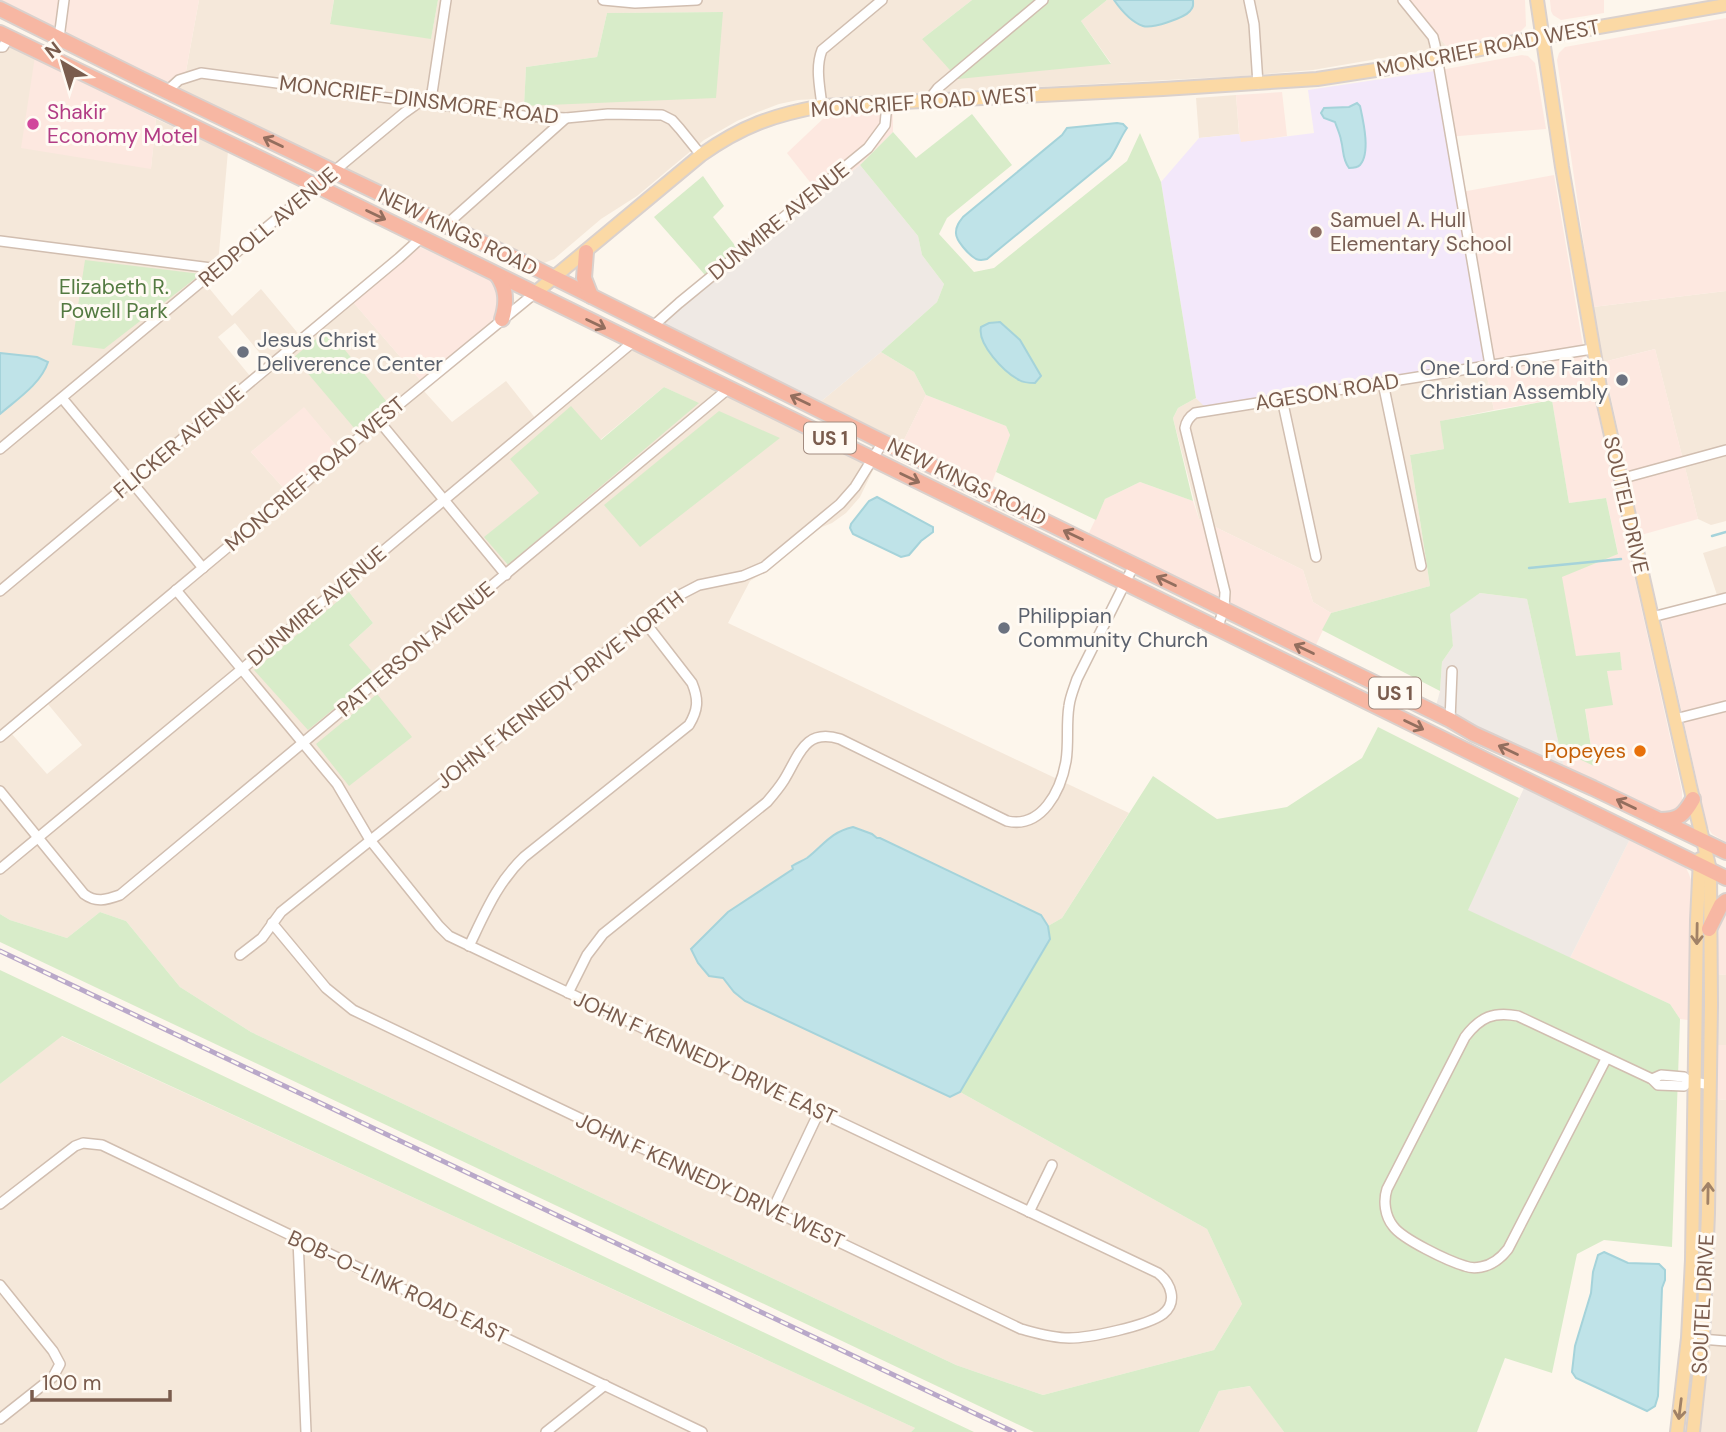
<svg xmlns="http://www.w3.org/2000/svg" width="1726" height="1432" viewBox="0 0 1726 1432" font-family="'DM Sans',sans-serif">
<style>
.residential{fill:#f5e8da;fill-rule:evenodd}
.commercial{fill:#fde8e0}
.industrial{fill:#efe9e4}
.education{fill:#f3e8fa}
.green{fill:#d8ecc9}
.water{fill:#bfe3e8;stroke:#a5d3da;stroke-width:2}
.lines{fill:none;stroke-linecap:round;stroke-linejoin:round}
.stream{stroke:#a5d3da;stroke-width:2.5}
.minor-casing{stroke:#d1beb0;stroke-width:12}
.major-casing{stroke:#dad1cd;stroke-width:16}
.highway-casing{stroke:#dad1cd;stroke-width:18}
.minor{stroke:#fff;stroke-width:9}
.major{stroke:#fbd9a5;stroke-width:12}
.highway{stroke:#f7b7a3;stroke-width:14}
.rail-casing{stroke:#b9a8c9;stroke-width:5}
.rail{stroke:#fffaf3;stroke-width:2.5;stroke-dasharray:8;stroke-linecap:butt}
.oneway{stroke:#936e5e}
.oneway2{stroke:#a18267}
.hotel-dot{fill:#d1479c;stroke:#fffaf3;stroke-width:2.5}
.education-dot{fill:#8d6e63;stroke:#fffaf3;stroke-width:2.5}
.worship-dot{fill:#6b7280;stroke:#fffaf3;stroke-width:2.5}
.food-dot{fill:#e8710a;stroke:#fffaf3;stroke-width:2.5}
.labels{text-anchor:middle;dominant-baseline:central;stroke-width:6;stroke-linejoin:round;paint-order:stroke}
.shield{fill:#fffaf3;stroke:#a28b7f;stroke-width:2}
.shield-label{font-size:19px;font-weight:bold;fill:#7a5c4d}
.street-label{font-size:21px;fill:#7a5c4d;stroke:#fffaf3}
.hotel-label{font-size:21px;fill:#b23c85;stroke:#fffaf3;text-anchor:start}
.education-label{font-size:21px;fill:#785e54;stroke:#fffaf3;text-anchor:start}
.park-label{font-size:21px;fill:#537a41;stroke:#fffaf3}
.worship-label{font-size:21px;fill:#5b616d;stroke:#fffaf3;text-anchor:start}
.food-label{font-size:21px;fill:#c56008;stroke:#fffaf3;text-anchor:end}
</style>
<rect width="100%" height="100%" fill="#fdf6ec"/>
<g class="residential">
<path d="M 199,0 L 334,0 L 330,23 L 431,38 L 438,0 L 972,0 L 922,39 L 1111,63 L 1081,21 L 1107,0 L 1114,0 L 1132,20 L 1142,26 L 1193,6 L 1193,0 L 1408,0 L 1447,47 L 1313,70 L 1241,76 L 798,100 L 779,104 L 758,112 L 737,121 L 704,140 L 637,196 L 601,219 L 554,259 L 544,263 L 537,263 L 166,84 L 186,71 ZM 723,12 L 524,106 L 526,67 L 597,57 L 607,13 Z"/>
<path d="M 0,39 L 35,56 L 151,168 L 156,119 L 228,151 L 218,264 L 209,288 L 232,316 L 261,289 L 306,343 L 353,302 L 421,381 L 339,449 L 304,408 L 251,452 L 287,492 L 0,732 ZM 235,323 L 268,363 L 250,376 L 218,337 Z"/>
<polygon points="1236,95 1239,134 1199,138 1196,98"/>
<polygon points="1726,291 1726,521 1711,525 1698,519 1655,349 1603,362 1593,307"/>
<path d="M 624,346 L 874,468 L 860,497 L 846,513 L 832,523 L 822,527 L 763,573 L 750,581 L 728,623 L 1129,813 L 1062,918 L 1048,926 L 1041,915 L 880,838 L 833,835 L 806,858 L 797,863 L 793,868 L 763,890 L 722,978 L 734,992 L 745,1001 L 950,1097 L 960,1092 L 1207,1229 L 1242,1304 L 1214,1350 L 1043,1395 L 956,1365 L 251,1032 L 180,987 L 126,921 L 100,912 L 67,938 L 10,920 L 0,914 L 0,742 L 11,733 L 47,774 L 82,745 L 47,703 L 423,390 L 452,422 L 506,381 L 536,419 ZM 664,387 L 698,403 L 507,564 L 485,537 L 540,493 L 571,407 L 600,440 ZM 349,592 L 373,623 L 349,645 Z"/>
<polygon points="881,352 914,372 926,395 901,446 819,403"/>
<polygon points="1484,362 1494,410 1441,421 1444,449 1410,455 1430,586 1331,613 1313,602 1303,570 1199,519 1173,418 1178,408 1196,398 1206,407"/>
<polygon points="1726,546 1726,603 1720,604 1703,553"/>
<polygon points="1716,974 1726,975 1726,1045 1716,1045"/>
<polygon points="61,1036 915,1428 911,1432 0,1432 0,1084"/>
<polygon points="1716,1099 1726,1100 1726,1432 1700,1432 1711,1326"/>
<polygon points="1251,1386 1284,1432 1199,1432 1219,1391"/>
</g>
<g class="commercial">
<polygon points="0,0 199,0 186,71 166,84 0,3"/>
<polygon points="1408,0 1525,0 1526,26 1518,34 1447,47"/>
<polygon points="1550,0 1604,0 1604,13 1561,20 1553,15 1551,11"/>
<polygon points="1726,18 1726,291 1593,307 1557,60 1559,53 1565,47"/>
<polygon points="1522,55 1528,56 1535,63 1546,129 1447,137 1435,71"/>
<polygon points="35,56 156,119 151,169 21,148"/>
<polygon points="1282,92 1287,136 1240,143 1236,95"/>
<polygon points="893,112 893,132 860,165 821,196 787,153 826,116"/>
<polygon points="1554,175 1583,346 1682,791 1682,803 1680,810 1668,818 1564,768 1560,750 1594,765 1585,708 1607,671 1622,669 1619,652 1576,657 1561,576 1618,553 1606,498 1569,503 1552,400 1494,410 1484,362 1456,193"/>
<polygon points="420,247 489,279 495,286 499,296 499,307 494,319 421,381 353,302"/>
<polygon points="1655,349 1698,519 1641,535 1603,362"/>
<polygon points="926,395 1006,426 1010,435 989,490 901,446"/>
<polygon points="304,407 339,449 287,492 251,452"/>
<polygon points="1140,482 1193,501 1199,519 1303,570 1313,602 1331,613 1314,649 1087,537 1105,499"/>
<polygon points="1726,603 1726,842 1712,834 1707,826 1661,619"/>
<polygon points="1630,839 1679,863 1686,868 1689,874 1691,880 1688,1020 1680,1019 1670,1004 1570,958"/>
<polygon points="1726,906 1726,975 1716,974 1719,922"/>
<polygon points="1716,1045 1726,1045 1726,1100 1716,1099"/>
</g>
<g class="industrial">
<polygon points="860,165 918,236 922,255 944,284 937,302 881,352 819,403 661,324"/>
<polygon points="1480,593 1527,599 1564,768 1436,706 1440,691 1442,662 1453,646 1449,614"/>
<polygon points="1524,788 1630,839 1570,958 1467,910"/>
</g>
<polygon class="education" points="1435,71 1484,362 1205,407 1196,398 1161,182 1199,138 1239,134 1241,142 1314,133 1308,90"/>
<g class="green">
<polygon points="334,0 438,0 431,39 330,24"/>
<polygon points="972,0 1107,0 1081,21 1111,64 958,79 922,39"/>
<polygon points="723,12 716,98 524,106 526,67 597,57 607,13"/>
<polygon points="972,114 1012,165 947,218 939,234 974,272 994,268 1127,161 1140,133 1161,182 1196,398 1178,408 1173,418 1193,501 1140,482 1105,499 1096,520 996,472 1010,435 1006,426 926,395 914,372 881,352 937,302 944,284 922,255 918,236 860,165 893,132 916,158"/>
<polygon points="703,176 724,206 713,217 737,248 705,275 654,217"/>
<polygon points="85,260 201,274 104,349 72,345"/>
<polygon points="328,329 387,402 355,429 294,357"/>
<polygon points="664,387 699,403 508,565 484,537 539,493 510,459 571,406 601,440"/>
<polygon points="1552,400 1569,503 1606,498 1618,554 1562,577 1576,656 1620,652 1622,670 1607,671 1613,705 1585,709 1594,766 1560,750 1527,599 1480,593 1450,614 1453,646 1442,662 1440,691 1322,630 1331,613 1430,586 1410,455 1444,449 1440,421"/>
<polygon points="719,411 780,438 640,547 604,505"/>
<polygon points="349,592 373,623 349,645 375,675 308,730 254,670"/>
<polygon points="377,694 412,737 349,786 316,744"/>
<polygon points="1378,727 1519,798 1468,910 1670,1004 1680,1019 1672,1247 1604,1240 1577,1254 1552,1373 1505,1358 1477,1432 1284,1432 1250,1386 1219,1391 1199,1432 1034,1432 0,942 0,914 10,920 67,938 100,912 126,921 180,987 251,1032 956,1365 1043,1395 1214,1350 1242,1304 1207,1229 960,1092 1050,940 1048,926 1062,918 1153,776 1217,819 1287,807 1362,758"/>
<polygon points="0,970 974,1432 911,1432 915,1428 62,1036 0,1084"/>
</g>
<g class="water">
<path d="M 1114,0 L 1193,0 C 1193,5 1194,6 1190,11 C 1184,18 1152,29 1143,26 C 1131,22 1121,10 1114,0 Z"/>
<path d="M 1357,103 L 1360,106 C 1363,120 1371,153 1360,165 C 1357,168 1353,168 1349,168 C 1342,159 1344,151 1341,140 C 1340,134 1337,128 1335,122 L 1324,118 L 1321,113 L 1324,108 L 1349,107 Z"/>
<path d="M 1117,123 L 1123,124 L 1127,128 C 1120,138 1117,148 1110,158 L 987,259 C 982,260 981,261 976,259 C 969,255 955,240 956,232 C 956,226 959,222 963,217 L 1062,135 L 1067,128 Z"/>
<path d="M 1000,322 L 1020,340 L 1041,376 L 1035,383 C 1029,383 1024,383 1019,380 C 1004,372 977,344 981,327 L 989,323 Z"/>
<path d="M 0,353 L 37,357 L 48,362 C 41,384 16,400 0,414 Z"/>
<polygon points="877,497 933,527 933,532 921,541 909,555 901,557 853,534 850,528 851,524 869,501"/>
<path d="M 853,827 L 872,834 L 877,838 L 880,838 L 1041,915 L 1048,926 L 1050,939 L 960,1092 L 950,1097 L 745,1001 L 734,992 L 723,978 L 709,976 L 698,963 L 691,949 L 728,912 L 793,869 L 792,866 C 797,863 802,861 807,858 C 825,844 829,833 853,827 Z"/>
<polygon points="1604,1252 1628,1263 1659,1264 1665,1270 1665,1280 1662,1288 1658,1396 1655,1406 1647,1411 1576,1378 1572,1372 1575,1346 1591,1293 1593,1272 1598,1255"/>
</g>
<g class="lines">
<g class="stream">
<polyline points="1712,536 1726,532"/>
<polyline points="1529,568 1621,559"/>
</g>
<defs>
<g id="minor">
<polyline points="603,0 635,3 697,0"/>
<polyline points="1249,0 1254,24 1258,84"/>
<polyline points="1403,0 1433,37 1435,45 1490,365"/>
<polyline points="0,47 3,47 9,37"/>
<polyline points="54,58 59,38 64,0"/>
<polyline points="167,91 179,80 201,73 524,116 566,118 608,114 662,115 672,120 680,129 701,155"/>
<polyline points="928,101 938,88 1043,0"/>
<path d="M 822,106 C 820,87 815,68 822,50 L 882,0"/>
<polyline points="446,225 566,118"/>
<polyline points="0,241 219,269"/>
<polyline points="652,327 679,303 868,148 885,125 887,103"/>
<polyline points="1383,383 1421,566"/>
<polyline points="62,398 203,568"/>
<polyline points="1282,399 1316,557"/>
<polyline points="379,421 506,575"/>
<polyline points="0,449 404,113 432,93 446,0"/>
<polyline points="1620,479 1726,450"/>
<path d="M 176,590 L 337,784 L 370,840 L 439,926 L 449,936 L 1158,1273 C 1171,1283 1178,1302 1163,1314 C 1147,1326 1089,1338 1069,1338 C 1052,1338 1036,1333 1021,1329 L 353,1010 L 326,988 L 272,923"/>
<polyline points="0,591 399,258 421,238"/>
<polyline points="1652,617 1726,598"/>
<path d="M 1217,629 L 1224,609 L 1225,592 L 1185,428 C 1186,421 1189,417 1195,413 L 1592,349"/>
<polyline points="1675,719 1726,706"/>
<polyline points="1450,720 1452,671"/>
<polyline points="0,737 379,421 535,293"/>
<path d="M 0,791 L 84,894 C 96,903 106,900 120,895 L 728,389"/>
<polyline points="0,869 242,669 633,342"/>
<path d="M 469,946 C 485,913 497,883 524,857 L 689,725 C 698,710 699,700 692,683 L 644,621"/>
<polyline points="240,955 262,938 281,912 672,599 699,585 743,576 764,567 840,504 855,487 883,442"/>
<path d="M 568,993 L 587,955 L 603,934 L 767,802 C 773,795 779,788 784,780 C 799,756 804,728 840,739 L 1007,821 C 1042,829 1061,790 1066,761 C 1069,743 1066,724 1069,706 C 1070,697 1074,688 1077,679 L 1134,565"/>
<path d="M 1606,1059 L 1508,1249 C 1501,1258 1493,1265 1481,1267 C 1476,1268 1470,1268 1465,1266 C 1448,1261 1402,1239 1393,1226 C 1385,1216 1383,1201 1387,1189 L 1465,1037 C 1480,1017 1494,1011 1518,1016 L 1652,1079 L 1658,1085 L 1684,1086 L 1689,1081"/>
<polyline points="1652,1079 1661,1075 1684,1077 1689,1081 1710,1085"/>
<polyline points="0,1204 75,1146 83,1143 102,1145 702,1432"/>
<polyline points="772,1211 819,1112"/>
<polyline points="1029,1212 1052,1165"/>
<polyline points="298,1239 306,1432"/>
<polyline points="0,1285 53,1351 60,1364 53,1377 0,1419"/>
<polyline points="1688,1338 1726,1341"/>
<polyline points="546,1432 605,1385"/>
</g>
<g id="major">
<polyline points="1537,0 1562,167 1600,387 1690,786 1710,870 1711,1005 1708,1213 1703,1339 1693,1432"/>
<path d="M 535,293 L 701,155 C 742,126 773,115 822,106 L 1163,89 L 1317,79 L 1395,67 L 1524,40 L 1726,5"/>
<polyline points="1677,1432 1688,1338 1692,1260 1697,920 1700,859"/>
</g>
<g id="highway">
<polyline points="0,9 141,79 529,265 883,442 1450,720 1474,734 1593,788 1726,852"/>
<polyline points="0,33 317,186 1726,878"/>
<polyline points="586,252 584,278 591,296"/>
<path d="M 497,275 C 507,289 507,303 502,319"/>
<path d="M 1660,820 C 1679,820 1684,815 1693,799"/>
<polyline points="1709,929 1721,905 1726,901"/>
</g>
</defs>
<use href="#minor" class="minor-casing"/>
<use href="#major" class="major-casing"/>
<use href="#highway" class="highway-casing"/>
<use href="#minor" class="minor"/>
<use href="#major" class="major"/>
<use href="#highway" class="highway"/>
<defs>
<polyline id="rail" points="0,951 1014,1432"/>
</defs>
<use href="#rail" class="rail-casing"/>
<use href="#rail" class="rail"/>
</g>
<defs><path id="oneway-shaft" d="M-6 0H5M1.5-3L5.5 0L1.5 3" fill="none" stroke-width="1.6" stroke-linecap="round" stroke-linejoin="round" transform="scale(1.75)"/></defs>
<g class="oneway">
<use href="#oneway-shaft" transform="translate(273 142) rotate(-154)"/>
<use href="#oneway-shaft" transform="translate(376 215) rotate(26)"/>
<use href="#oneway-shaft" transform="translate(596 324) rotate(26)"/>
<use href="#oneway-shaft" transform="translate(800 400) rotate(-154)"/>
<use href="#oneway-shaft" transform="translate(910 478) rotate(26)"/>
<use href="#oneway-shaft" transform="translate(1073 535) rotate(-154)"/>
<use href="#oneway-shaft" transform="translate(1166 581) rotate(-154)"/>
<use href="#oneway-shaft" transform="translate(1304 649) rotate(-154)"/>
<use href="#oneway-shaft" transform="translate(1414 725) rotate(26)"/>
<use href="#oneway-shaft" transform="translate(1508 750) rotate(-155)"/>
<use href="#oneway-shaft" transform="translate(1626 804) rotate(-154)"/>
</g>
<g class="oneway2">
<use href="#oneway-shaft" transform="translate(1697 934) rotate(91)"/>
<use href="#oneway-shaft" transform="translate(1708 1193) rotate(-89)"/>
<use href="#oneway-shaft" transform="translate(1680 1409) rotate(97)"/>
</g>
<circle class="hotel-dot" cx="33" cy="124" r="7"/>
<circle class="education-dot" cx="1316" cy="232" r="7"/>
<g class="worship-dot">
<circle cx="243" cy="352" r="7"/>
<circle cx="1622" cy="380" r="7"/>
<circle cx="1004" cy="628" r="7"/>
</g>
<circle class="food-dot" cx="1640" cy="751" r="7"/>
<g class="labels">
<g class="shield">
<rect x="804" y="422.5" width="52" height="31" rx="5"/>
<rect x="1369" y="677.5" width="52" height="31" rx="5"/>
</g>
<g class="shield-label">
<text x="830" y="438">US 1</text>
<text x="1395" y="693">US 1</text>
</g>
<g class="street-label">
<text transform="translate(1488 48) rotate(-11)">MONCRIEF ROAD WEST</text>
<text transform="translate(419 100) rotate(7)">MONCRIEF-DINSMORE ROAD</text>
<text transform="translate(924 102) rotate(-4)">MONCRIEF ROAD WEST</text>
<text transform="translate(779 221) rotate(-39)">DUNMIRE AVENUE</text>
<text transform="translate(268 227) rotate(-40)">REDPOLL AVENUE</text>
<text transform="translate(458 232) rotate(26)">NEW KINGS ROAD</text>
<text transform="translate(1327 392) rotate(-9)">AGESON ROAD</text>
<text transform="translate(179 442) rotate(-40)">FLICKER AVENUE</text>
<text transform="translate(315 474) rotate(-40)">MONCRIEF ROAD WEST</text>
<text transform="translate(967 482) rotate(26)">NEW KINGS ROAD</text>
<text transform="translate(1626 505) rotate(77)">SOUTEL DRIVE</text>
<text transform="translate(317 606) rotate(-40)">DUNMIRE AVENUE</text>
<text transform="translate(416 649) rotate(-40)">PATTERSON AVENUE</text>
<text transform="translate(560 690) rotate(-38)">JOHN F KENNEDY DRIVE NORTH</text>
<text transform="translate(705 1058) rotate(25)">JOHN F KENNEDY DRIVE EAST</text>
<text transform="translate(710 1181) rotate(25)">JOHN F KENNEDY DRIVE WEST</text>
<text transform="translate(398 1287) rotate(25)">BOB-O-LINK ROAD EAST</text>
<text transform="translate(1703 1304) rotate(-87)">SOUTEL DRIVE</text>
</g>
<g class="hotel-label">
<text x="47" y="112">Shakir<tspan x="47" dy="24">Economy Motel</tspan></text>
</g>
<g class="education-label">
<text x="1330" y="220">Samuel A. Hull<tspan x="1330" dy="24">Elementary School</tspan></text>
</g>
<g class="park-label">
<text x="114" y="287">Elizabeth R.<tspan x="114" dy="24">Powell Park</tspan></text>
</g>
<g class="worship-label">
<text x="257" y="340">Jesus Christ<tspan x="257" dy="24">Deliverence Center</tspan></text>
<text x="1608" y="368" text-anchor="end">One Lord One Faith<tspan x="1608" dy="24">Christian Assembly</tspan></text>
<text x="1018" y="616">Philippian<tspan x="1018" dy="24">Community Church</tspan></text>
</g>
<g class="food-label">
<text x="1626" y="751">Popeyes</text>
</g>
</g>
<g transform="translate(63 63) rotate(322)" stroke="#fffaf3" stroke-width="5" paint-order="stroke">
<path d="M0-5L12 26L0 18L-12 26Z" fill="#7a5c4d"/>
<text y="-10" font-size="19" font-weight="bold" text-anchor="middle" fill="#7a5c4d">N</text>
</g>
<path d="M32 1390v10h138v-10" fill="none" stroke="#7a5c4d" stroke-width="3.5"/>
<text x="42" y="1390" font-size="21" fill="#7a5c4d" stroke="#fffaf3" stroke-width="5" paint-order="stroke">100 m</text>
</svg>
